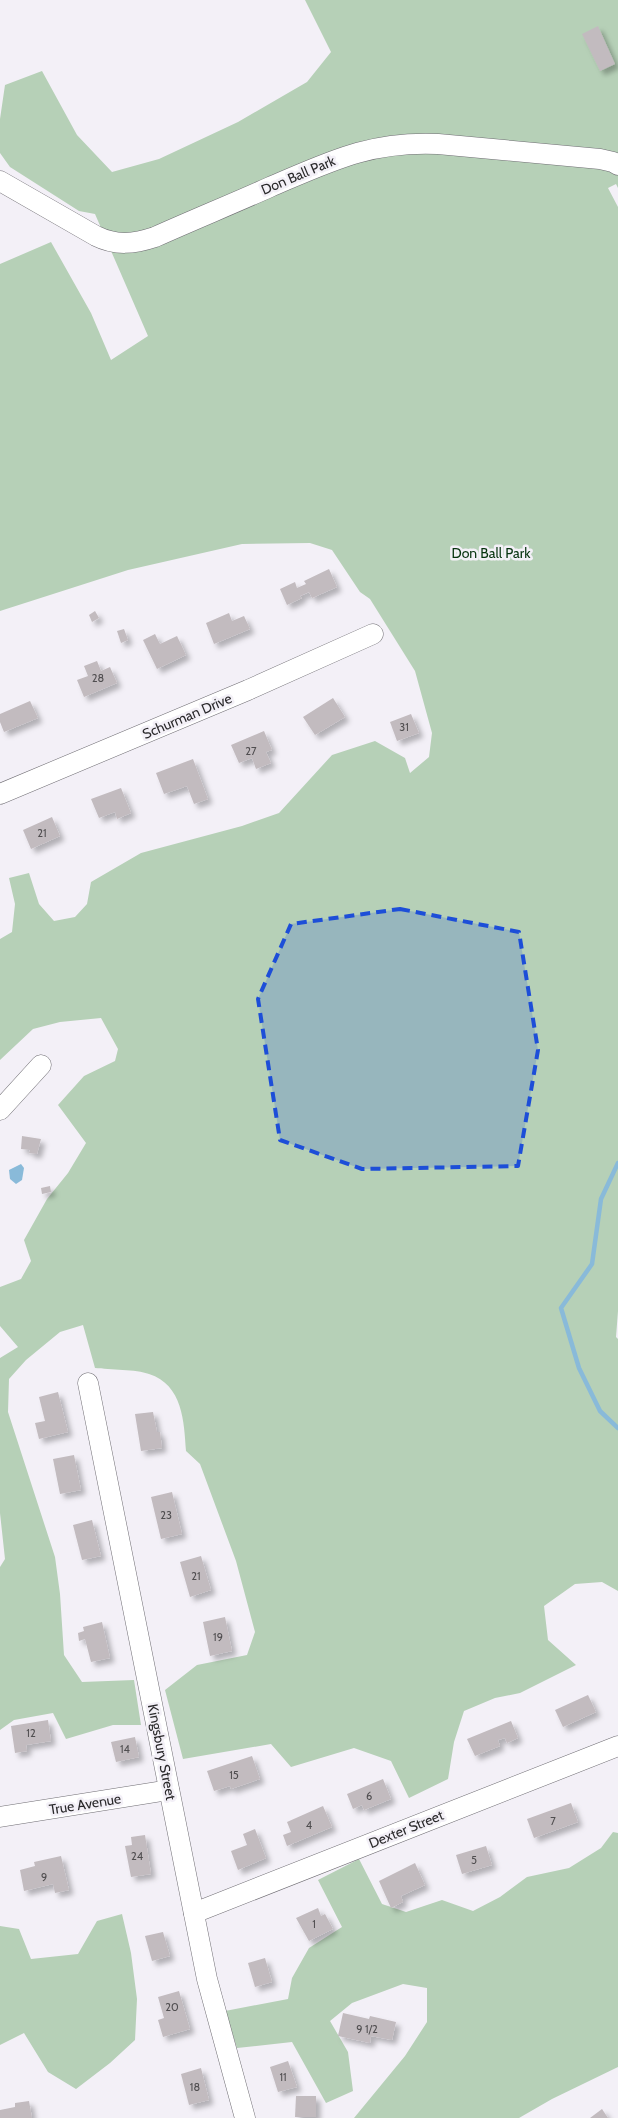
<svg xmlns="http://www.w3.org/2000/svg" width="618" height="2118" viewBox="0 0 618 2118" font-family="Cabin,sans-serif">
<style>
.green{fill:#b6d0b7}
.water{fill:#89bad9}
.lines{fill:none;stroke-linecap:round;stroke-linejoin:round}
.stream{stroke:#89bad9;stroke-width:4.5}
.building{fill:#c2bbbf;filter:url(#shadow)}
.minor-casing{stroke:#6f6d73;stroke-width:21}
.minor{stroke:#fff;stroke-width:20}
.marked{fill:#1d4ed8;fill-opacity:0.2;stroke:#1d4ed8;stroke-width:4;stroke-dasharray:10 6;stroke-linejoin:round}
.labels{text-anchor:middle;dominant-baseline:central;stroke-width:5;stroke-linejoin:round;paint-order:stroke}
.number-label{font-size:11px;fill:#504e50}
.street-label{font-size:14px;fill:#2a292b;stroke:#f3f0f7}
.park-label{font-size:14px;fill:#06330e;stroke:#f3f0f7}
</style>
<defs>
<filter id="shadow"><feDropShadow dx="4.5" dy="4.5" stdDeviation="2.5" flood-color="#0004"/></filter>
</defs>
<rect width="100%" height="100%" fill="#f3f0f7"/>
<g class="green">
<path d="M 305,0 L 618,0 L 618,188 L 616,184 L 608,188 L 618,207 L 618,1311 L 616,1337 L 618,1339 L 618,1591 L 602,1582 L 575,1584 L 544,1606 L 548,1640 L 576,1665 L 520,1693 L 495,1698 L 464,1711 L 454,1742 L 448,1779 L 409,1798 L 391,1761 L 354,1748 L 291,1767 L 271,1744 L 183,1759 L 165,1690 L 197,1665 L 247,1655 L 255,1632 L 236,1561 L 200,1464 L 186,1451 C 184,1422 183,1385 149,1374 C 136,1369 110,1370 95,1368 L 83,1325 L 60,1332 L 26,1360 L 9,1379 L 8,1412 L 55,1557 L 60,1594 L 64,1655 L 82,1682 L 134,1680 L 141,1725 L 113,1725 L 66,1739 L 53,1713 L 14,1720 L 0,1730 L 0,1567 L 5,1559 L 0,1513 L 0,1358 L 18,1347 L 0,1326 L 0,1287 L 21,1279 L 31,1261 L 24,1240 L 47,1199 L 68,1173 L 86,1143 L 58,1105 L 84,1076 L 115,1061 L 118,1049 L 101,1018 L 60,1022 L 33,1029 L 0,1060 L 0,939 L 12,932 L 15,904 L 9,878 L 29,873 L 39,904 L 54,921 L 75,917 L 87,904 L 91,882 L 141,853 L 242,826 L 279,813 L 332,755 L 375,741 L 405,758 L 410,773 L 429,757 L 432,733 L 415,671 L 370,599 L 360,592 L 332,550 L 310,543 L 242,544 L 128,570 L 0,611 L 0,264 L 51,242 L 91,313 L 111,360 L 148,336 L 95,214 L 79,211 L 10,167 L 0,153 L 0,119 L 5,85 L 42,71 L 77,135 L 112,172 L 159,159 L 238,122 L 307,82 L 331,52 Z"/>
<polygon points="613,1832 618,1833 618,2067 552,2099 519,2118 354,2118 405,2056 427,2022 427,1988 403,1984 352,2003 330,2021 348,2052 353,2091 326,2103 292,2042 237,2048 225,2011 288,1999 292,1978 309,1948 342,1927 318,1880 359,1859 382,1904 406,1912 442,1900 473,1911 500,1897 527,1877 569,1868 601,1848"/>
<polygon points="122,1914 131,1953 137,1999 135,2040 110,2063 76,2089 48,2072 24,2033 0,2045 0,1926 19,1929 31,1959 78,1954 97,1921"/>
</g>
<polygon class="water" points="21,1164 24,1168 22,1180 16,1184 10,1179 9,1170"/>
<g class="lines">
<polyline class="stream" points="618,1163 601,1199 592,1264 561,1308 579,1368 600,1411 618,1428"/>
</g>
<g class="building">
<polygon points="598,26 615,64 600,71 582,34"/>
<polygon points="329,569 337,587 312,598 309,592 300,596 302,598 287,605 280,589 295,582 297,588 306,584 304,581"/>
<polygon points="95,611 99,618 92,622 89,615"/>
<polygon points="229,613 232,621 244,616 250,629 214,644 206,623"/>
<polygon points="124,629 128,640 121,643 117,631"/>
<polygon points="155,634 160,644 177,636 186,655 157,669 143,640"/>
<polygon points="97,661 101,671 110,667 117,683 84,697 77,680 88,676 84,666"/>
<polygon points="333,698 345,717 315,735 303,717"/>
<polygon points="30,701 38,718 4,732 0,722 0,714"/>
<polygon points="411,714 419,733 397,741 390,722"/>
<polygon points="264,731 272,750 266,752 271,763 256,769 252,758 239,763 231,745"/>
<polygon points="193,759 208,799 194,804 187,786 164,794 156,773"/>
<polygon points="121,788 131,813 117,819 115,812 99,818 91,799"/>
<polygon points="52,817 60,836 31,849 23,830"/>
<polygon points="22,1136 41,1139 37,1154 29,1153 30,1150 21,1149"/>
<polygon points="50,1186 51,1192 42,1194 41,1188"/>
<polygon points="58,1392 68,1432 39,1439 35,1423 45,1421 39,1397"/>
<polygon points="153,1412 157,1432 160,1432 162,1448 141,1451 135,1414"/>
<polygon points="74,1455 81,1490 60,1494 53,1459"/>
<polygon points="172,1492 182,1534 161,1539 151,1497"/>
<polygon points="92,1520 101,1556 82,1560 73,1525"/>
<polygon points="201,1556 211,1590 190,1597 180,1562"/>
<polygon points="225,1617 232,1651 210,1656 203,1622"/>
<polygon points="102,1622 110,1658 91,1662 85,1639 79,1641 78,1633 84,1631 83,1627"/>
<polygon points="588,1695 596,1712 563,1727 555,1710"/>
<polygon points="48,1720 51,1741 26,1745 27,1751 15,1753 11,1726"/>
<polygon points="511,1721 518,1738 507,1743 505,1738 498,1740 500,1746 475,1756 467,1739"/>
<polygon points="135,1737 139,1757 116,1762 111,1742"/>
<polygon points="252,1756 260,1779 231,1789 230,1786 214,1791 207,1771"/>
<polygon points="383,1779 391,1799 364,1810 362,1805 353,1809 347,1794"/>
<polygon points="571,1803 578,1822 534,1838 527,1819"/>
<polygon points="323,1806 332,1827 287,1846 283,1835 291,1832 287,1822"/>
<polygon points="255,1829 266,1858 238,1870 231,1851 247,1845 243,1834"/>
<polygon points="145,1835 151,1874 131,1877 125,1846 132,1845 131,1837"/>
<polygon points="486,1846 492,1865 462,1874 456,1855"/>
<polygon points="61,1856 69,1890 55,1893 53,1884 24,1891 20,1870 35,1866 34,1862"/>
<polygon points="415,1863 425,1885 401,1896 403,1902 391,1908 379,1881"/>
<polygon points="318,1908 321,1916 325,1914 333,1929 309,1941 296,1918"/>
<polygon points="163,1932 170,1956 152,1961 145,1936"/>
<polygon points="265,1958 272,1982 255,1987 248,1963"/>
<polygon points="179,1991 190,2029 163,2037 158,2020 164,2018 158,1997"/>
<polygon points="343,2013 369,2019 370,2016 396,2022 392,2040 371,2036 370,2043 338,2036"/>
<polygon points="288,2061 297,2087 278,2092 270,2067"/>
<polygon points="201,2068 209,2100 189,2105 181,2074"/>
<polygon points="296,2096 316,2096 316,2117 295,2117"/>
<polygon points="29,2101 32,2118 0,2118 0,2110 15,2107 15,2103"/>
<polygon points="602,2109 608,2118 590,2118"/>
</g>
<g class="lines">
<defs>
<g id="minor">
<path d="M 0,181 L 96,236 C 116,246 134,244 155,237 C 193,220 232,204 270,187 C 331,161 370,141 438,144 L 600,159 L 613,162 L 618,165"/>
<polyline points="0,794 248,690 373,634"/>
<polyline points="0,1110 41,1065"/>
<polyline points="88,1383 207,1979 245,2118"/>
<polyline points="0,1817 169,1790"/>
<polyline points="194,1913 618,1746"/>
</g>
</defs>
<use href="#minor" class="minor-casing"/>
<use href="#minor" class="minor"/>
</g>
<path class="marked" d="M 400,909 L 519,932 L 538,1050 L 518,1166 L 362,1169 L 280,1140 L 258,999 L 291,924 Z"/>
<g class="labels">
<g class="number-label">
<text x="98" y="678">28</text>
<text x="404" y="727">31</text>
<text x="251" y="751">27</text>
<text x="42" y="833">21</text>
<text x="166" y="1515">23</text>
<text x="196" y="1576">21</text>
<text x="218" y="1637">19</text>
<text x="31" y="1733">12</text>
<text x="125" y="1749">14</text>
<text x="234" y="1775">15</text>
<text x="369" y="1796">6</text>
<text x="553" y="1821">7</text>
<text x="309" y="1825">4</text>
<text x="137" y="1856">24</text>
<text x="474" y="1860">5</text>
<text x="44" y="1877">9</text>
<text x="314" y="1924">1</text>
<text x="172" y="2007">20</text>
<text x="367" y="2029">9 1/2</text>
<text x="283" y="2077">11</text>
<text x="195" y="2087">18</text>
</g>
<g class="street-label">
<text transform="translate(298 175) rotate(-23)">Don Ball Park</text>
<text transform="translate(187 716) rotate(-23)">Schurman Drive</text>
<text transform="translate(162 1752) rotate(79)">Kingsbury Street</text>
<text transform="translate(85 1804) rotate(-9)">True Avenue</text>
<text transform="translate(406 1829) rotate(-22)">Dexter Street</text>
</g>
<g class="park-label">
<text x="491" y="553">Don Ball Park</text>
</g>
</g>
</svg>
